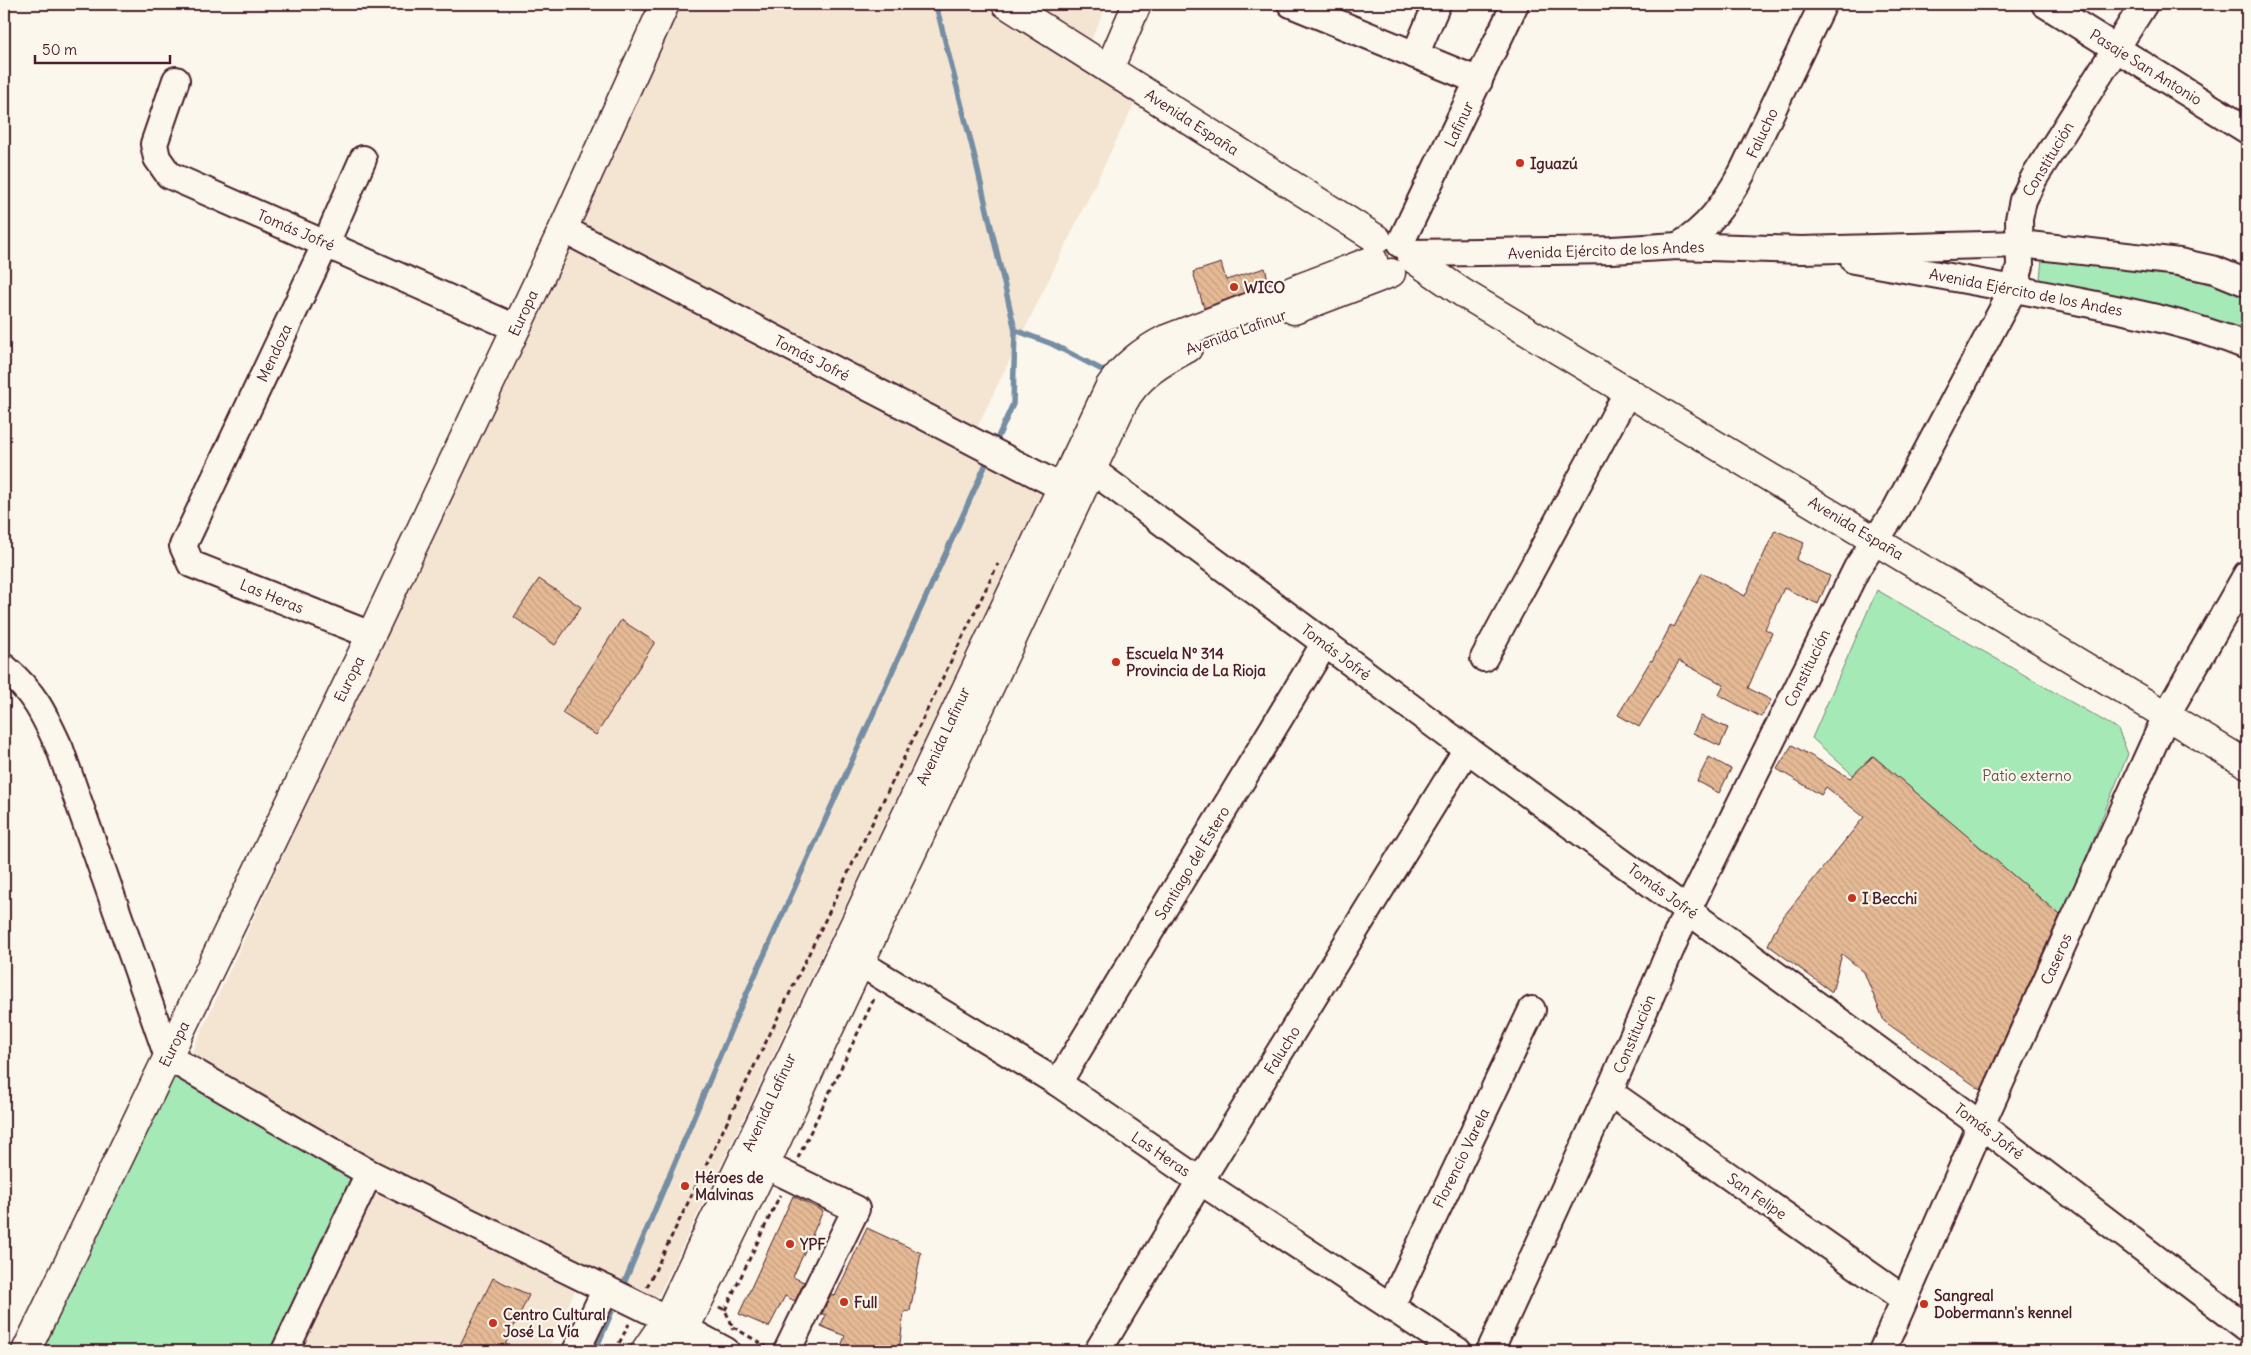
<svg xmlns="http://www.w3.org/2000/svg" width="2251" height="1355" viewBox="0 0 2251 1355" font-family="Delius,sans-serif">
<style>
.built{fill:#f4e5d2}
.green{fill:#a5eab6;stroke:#788470}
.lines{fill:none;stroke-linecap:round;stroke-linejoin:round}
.stream{stroke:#758ea3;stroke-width:5.5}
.building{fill:url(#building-back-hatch);stroke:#4a1f2b}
.minor-casing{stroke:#4a1f2b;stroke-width:30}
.major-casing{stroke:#4a1f2b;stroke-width:31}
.path{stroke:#4a1f2b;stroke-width:3;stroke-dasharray:5 4;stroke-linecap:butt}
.minor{stroke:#fbf7ec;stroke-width:26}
.major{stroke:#fbf7ec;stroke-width:28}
.poi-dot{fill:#c8321e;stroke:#fbf7ec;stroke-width:2}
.labels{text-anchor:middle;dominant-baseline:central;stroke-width:4.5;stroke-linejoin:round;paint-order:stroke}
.street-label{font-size:15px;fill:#4a1f2b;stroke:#fbf7ec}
.poi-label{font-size:15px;font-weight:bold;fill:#4a1f2b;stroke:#fbf7ec;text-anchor:start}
.park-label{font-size:15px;fill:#61524e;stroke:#fbf7ec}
</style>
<defs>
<pattern id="building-back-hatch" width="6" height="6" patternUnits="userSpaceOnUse" patternTransform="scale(1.25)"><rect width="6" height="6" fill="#e5ba95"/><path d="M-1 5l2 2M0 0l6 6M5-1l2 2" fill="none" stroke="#c69f81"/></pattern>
</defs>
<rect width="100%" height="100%" fill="#fbf7ec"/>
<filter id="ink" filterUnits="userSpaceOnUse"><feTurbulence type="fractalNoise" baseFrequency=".02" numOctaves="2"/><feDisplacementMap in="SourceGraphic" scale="10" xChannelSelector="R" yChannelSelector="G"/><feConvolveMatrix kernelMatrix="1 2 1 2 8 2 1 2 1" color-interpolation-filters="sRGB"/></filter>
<g filter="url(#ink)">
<polygon class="built" points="678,4 1107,4 1079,68 1135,102 968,446 1040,486 1040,498 659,1295 653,1298 586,1267 547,1351 53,1351"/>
<g class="green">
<path d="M 2042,259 C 2111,266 2182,272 2247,296 L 2247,336 L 2039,288 Z"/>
<polygon points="1877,590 2118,729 2128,754 2062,917 1873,756 1853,775 1812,738"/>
<polygon points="184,1075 348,1169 352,1189 274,1351 38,1351 164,1079"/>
</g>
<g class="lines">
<g class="stream">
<polyline points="929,4 937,9 974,154 1015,330 1013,404 998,437"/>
<polyline points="1015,330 1052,344 1110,374"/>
<polyline points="625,1281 737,1015 986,464"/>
<polyline points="595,1351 613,1309"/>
</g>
</g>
<g class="building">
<polygon points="1221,263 1226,280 1265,268 1269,283 1204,308 1193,272"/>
<polygon points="1775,530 1804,543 1796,560 1830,576 1818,604 1784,588 1765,629 1772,633 1748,688 1771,700 1761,717 1719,695 1724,685 1679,661 1639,727 1618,715 1651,660 1652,661 1671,625 1674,627 1702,573 1745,596"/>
<polygon points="539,579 581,607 555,645 514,617"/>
<polygon points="621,620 655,642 596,735 562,713"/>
<polygon points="1701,716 1728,728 1720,746 1693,733"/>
<polygon points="1792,745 1850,778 1873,756 2060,915 1981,1090 1884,1021 1864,972 1842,954 1832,992 1768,945 1779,922 1864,817 1826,787 1821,795 1777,769"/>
<polygon points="1709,757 1731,769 1719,793 1697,781"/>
<polygon points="793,1196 823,1211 793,1277 804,1282 795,1301 785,1296 769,1327 739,1314"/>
<polygon points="867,1228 921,1253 910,1311 904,1312 899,1351 839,1351 845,1336 821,1326 826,1315 822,1314 831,1294 835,1296"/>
<polygon points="493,1278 529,1295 502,1351 457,1351"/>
</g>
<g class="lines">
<defs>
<g id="minor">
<polyline points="1291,4 1479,81"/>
<polyline points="2045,4 2247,130"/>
<polyline points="1415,55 1437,4"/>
<polyline points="176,80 154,144 157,158 169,175 516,328"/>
<polyline points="363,159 326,243 183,546 191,564 371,635"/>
<polyline points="563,229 1061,487"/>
<polyline points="1400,244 1515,4"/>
<path d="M 1678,246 C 1708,229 1725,203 1742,173 L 1823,4"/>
<polyline points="1411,253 1612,250 1678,246 1802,250 2021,244 2179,262 2215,270 2247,283"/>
<path d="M 1854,260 C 1932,274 2009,287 2086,303 C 2141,314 2195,325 2247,346"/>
<polyline points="1074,460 1092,470 1467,749 1981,1125 2247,1328"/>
<polyline points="1484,658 1628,391"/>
<path d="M 4,667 C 35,694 43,712 60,749 L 168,1057 L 369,1173 L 667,1319 L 726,1351"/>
<polyline points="860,963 1058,1083 1200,1181 1458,1351"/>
<polyline points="1058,1083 1325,643"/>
<polyline points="1609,1092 1904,1299"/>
<polyline points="765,1165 856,1209 787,1351"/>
<polyline points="1391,1306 1532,1010"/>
<polyline points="285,1351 369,1173"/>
<polyline points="576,1351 606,1289"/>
<polyline points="1098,1351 1200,1181 1467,749"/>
<polyline points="1490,1351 1609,1092 1688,909 1857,568 1895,511 2014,288 2020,266 2019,219 2023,200 2034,178 2144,4"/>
<polyline points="1882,1351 1981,1125 2167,714 2247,574"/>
</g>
<g id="major">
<polyline points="1006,4 1377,239"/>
<polyline points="1109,69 1137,4"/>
<polyline points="1412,258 1463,293 2247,764"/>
<polyline points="1294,310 1391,273"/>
<polyline points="26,1351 371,635 563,229 665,4"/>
<path d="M 645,1351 L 667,1319 L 1110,386 C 1125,364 1143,351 1166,339 L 1373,260"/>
<path d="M 674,1351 L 765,1165 L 1123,403 C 1137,376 1162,362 1188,348"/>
</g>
</defs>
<use href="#minor" class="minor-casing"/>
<use href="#major" class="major-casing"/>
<g class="path">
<polyline points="798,1158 874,999"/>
<polyline points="647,1287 998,564"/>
<polyline points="719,1307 725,1310 733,1327 732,1330"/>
<polyline points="725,1310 780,1195"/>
<polyline points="733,1327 767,1347"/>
<polyline points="615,1351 629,1324"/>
</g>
<use href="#minor" class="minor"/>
<use href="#major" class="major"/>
</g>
</g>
<g class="poi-dot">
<circle cx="1520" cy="163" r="5"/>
<circle cx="1234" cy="287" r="5"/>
<circle cx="1116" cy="662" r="5"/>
<circle cx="1852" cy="898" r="5"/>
<circle cx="685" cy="1186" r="5"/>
<circle cx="790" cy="1244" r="5"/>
<circle cx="844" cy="1302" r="5"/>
<circle cx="1924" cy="1304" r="5"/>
<circle cx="493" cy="1323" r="5"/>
</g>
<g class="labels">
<g class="street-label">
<text transform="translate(2146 67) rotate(32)">Pasaje San Antonio</text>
<text transform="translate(1192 122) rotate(33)">Avenida España</text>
<text transform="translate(1459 124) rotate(-65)">Lafinur</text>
<text transform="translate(1762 133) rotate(-65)">Falucho</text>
<text transform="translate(2048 159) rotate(-59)">Constitución</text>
<text transform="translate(296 230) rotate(23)">Tomás Jofré</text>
<text transform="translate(1606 250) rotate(-2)">Avenida Ejército de los Andes</text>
<text transform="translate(2026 292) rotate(11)">Avenida Ejército de los Andes</text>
<text transform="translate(523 313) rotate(-65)">Europa</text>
<text transform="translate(1236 332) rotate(-20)">Avenida Lafinur</text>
<text transform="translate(274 353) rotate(-65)">Mendoza</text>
<text transform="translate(812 358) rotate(27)">Tomás Jofré</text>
<text transform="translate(1856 528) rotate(31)">Avenida España</text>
<text transform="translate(272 596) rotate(22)">Las Heras</text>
<text transform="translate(1336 652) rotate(37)">Tomás Jofré</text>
<text transform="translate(1807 668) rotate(-64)">Constitución</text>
<text transform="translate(349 679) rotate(-64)">Europa</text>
<text transform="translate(943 736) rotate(-65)">Avenida Lafinur</text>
<text transform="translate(1192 863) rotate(-59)">Santiago del Estero</text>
<text transform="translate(1663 891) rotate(36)">Tomás Jofré</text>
<text transform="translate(2056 959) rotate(-66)">Caseros</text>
<text transform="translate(1634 1034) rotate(-67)">Constitución</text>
<text transform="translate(174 1044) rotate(-64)">Europa</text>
<text transform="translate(1282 1050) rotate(-58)">Falucho</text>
<text transform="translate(769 1102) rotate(-65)">Avenida Lafinur</text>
<text transform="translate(1989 1131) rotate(37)">Tomás Jofré</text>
<text transform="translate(1161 1154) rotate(34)">Las Heras</text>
<text transform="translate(1461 1158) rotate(-64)">Florencio Varela</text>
<text transform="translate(1757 1196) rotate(35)">San Felipe</text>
</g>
<g class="poi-label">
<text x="1530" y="163">Iguazú</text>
<text x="1244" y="287">WICO</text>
<text x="1126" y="653">Escuela Nº 314<tspan x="1126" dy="17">Provincia de La Rioja</tspan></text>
<text x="1862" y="898">I Becchi</text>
<text x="695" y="1177">Héroes de<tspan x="695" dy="17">Malvinas</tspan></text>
<text x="800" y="1244">YPF</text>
<text x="1934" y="1295">Sangreal<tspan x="1934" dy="17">Dobermann's kennel</tspan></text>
<text x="854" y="1302">Full</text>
<text x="503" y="1314">Centro Cultural<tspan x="503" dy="17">José La Vía</tspan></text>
</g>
<g class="park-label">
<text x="2027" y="775">Patio externo</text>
</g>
</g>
<rect width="2251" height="1355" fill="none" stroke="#fbf7ec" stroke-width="20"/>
<rect x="10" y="10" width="2231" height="1335" fill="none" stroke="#4a1f2b" stroke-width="2" filter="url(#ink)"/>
<path d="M35 55v8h135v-8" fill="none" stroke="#4a1f2b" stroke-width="2.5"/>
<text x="42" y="55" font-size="15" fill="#4a1f2b" stroke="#fbf7ec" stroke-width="4" paint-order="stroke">50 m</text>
</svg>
